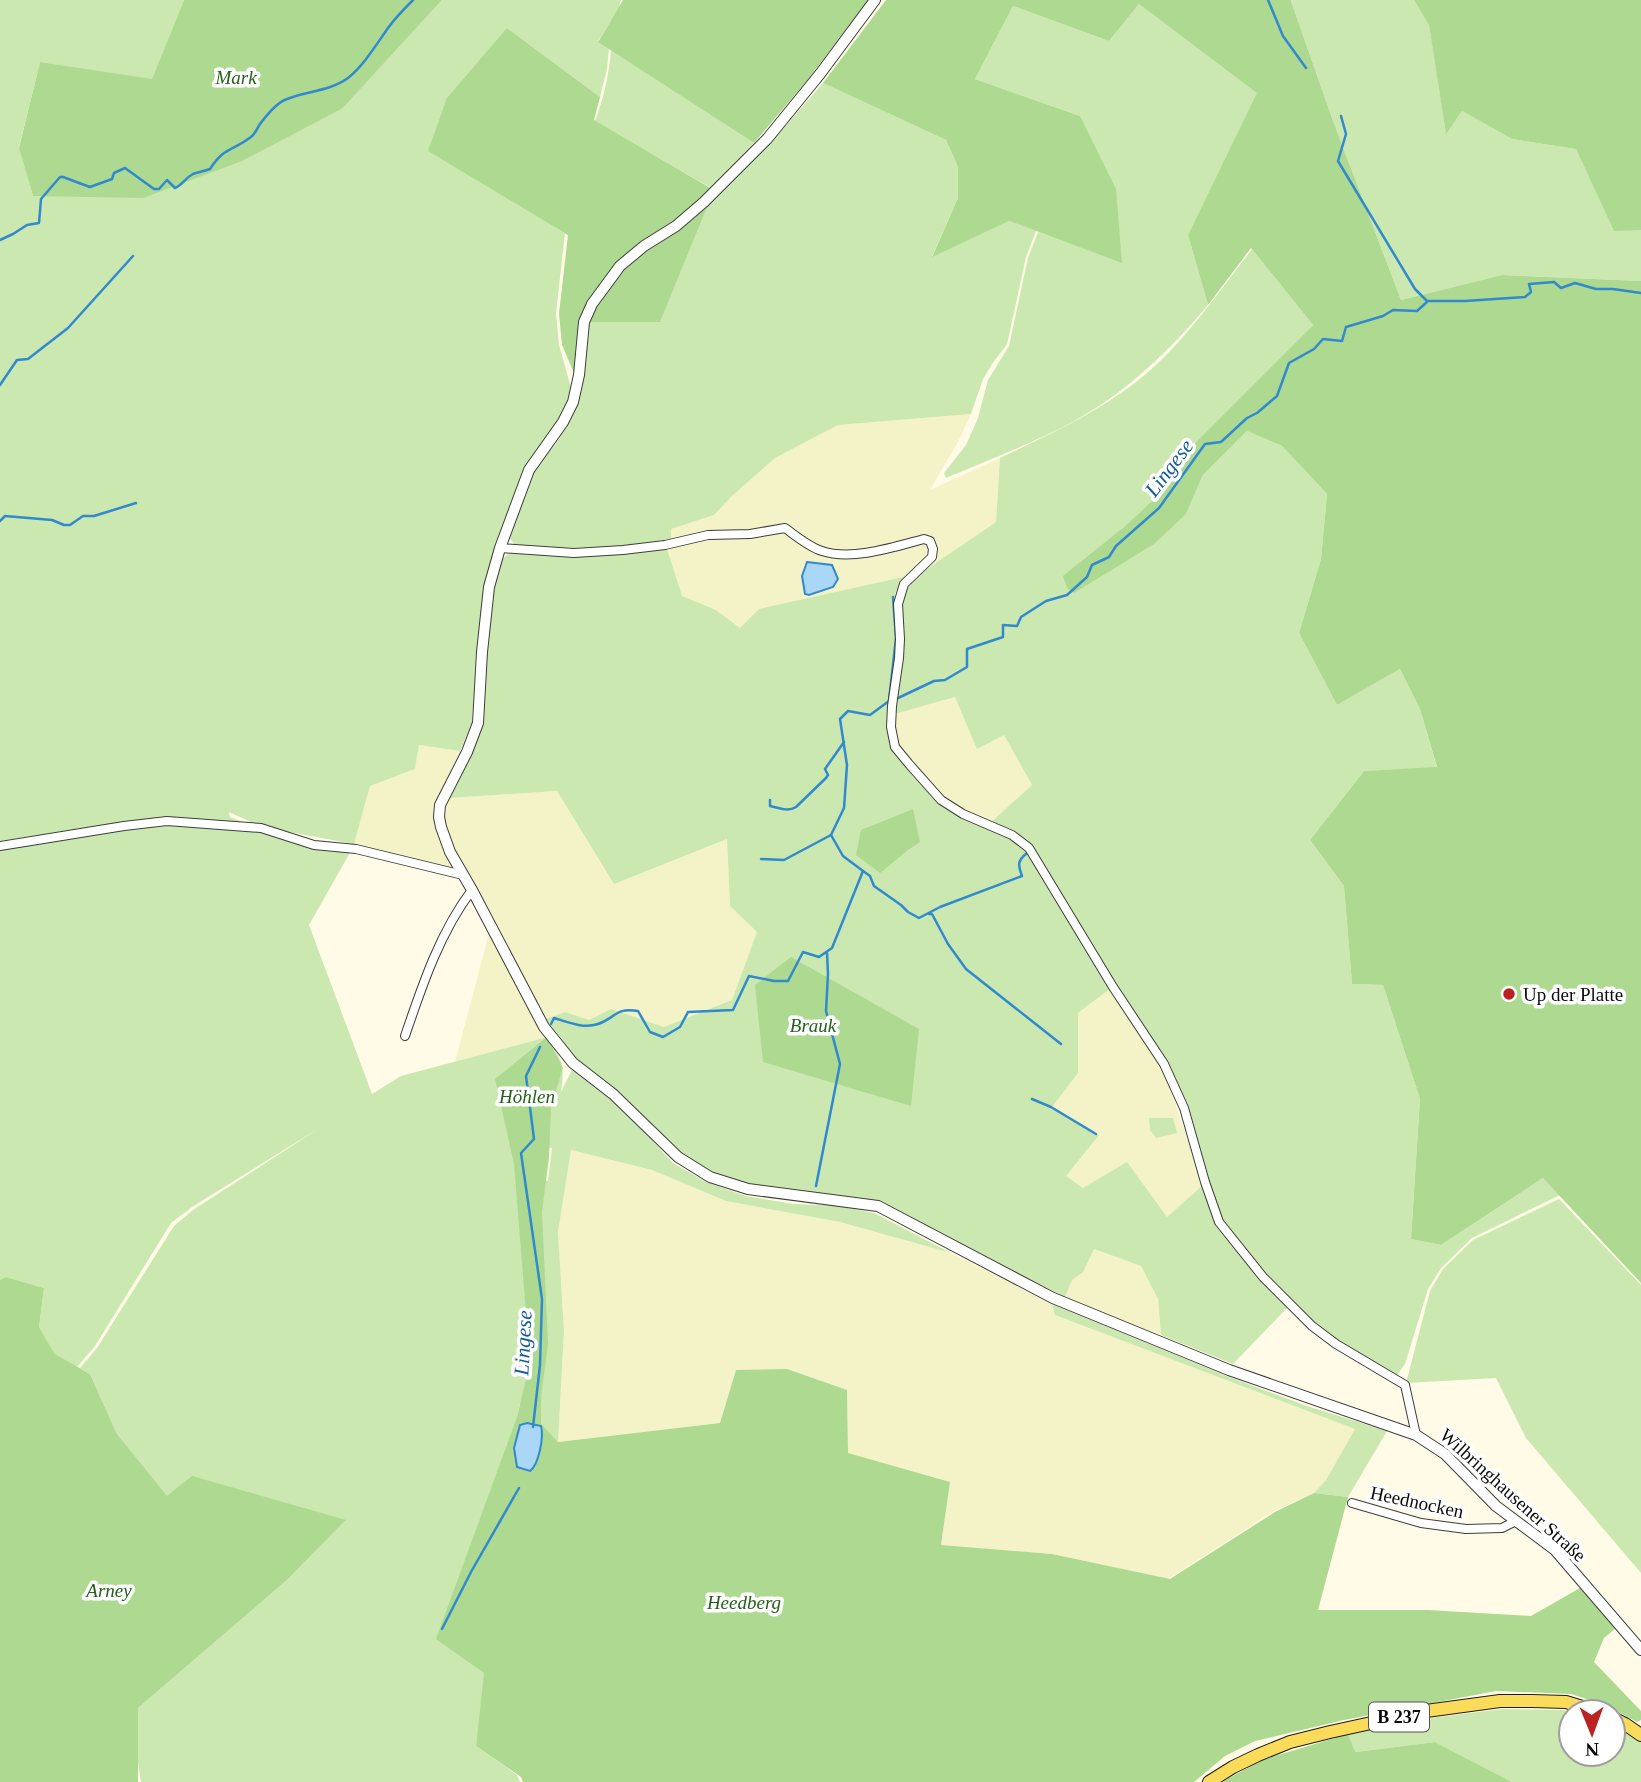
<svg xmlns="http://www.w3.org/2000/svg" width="1641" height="1782" viewBox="0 0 1641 1782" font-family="'Times New Roman',serif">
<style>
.farmland{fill:#f4f2c7}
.green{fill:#cbe8b1;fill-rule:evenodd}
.forest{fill:#aed990}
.water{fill:#abd7f7;stroke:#3189ce;stroke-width:2}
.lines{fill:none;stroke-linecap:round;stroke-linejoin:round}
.stream{stroke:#3189ce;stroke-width:2.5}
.minor-casing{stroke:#3d3d3d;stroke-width:10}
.tertiary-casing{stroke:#3d3d3d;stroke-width:12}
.primary-casing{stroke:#1b1b1b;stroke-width:14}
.minor{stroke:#fff;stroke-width:8}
.tertiary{stroke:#fff;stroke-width:10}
.primary{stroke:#fbdb5a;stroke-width:12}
.poi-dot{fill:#ba2122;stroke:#fff;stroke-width:2.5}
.labels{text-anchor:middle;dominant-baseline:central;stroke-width:7;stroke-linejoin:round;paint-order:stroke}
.shield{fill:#fff;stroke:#545454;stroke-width:2}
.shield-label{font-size:18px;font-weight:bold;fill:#0a0a0a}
.park-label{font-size:19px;font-style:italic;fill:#26601b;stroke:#fff}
.poi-label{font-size:19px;fill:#0a0a0a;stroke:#fff;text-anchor:start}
.street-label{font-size:19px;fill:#0a0a0a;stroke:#fff}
.water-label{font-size:21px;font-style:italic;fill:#135a9b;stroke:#fff}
</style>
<rect width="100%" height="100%" fill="#fffbe6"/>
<g class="farmland">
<polygon points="971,414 958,442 930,490 1000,458 996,522 925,571 740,628 716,610 681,597 667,549 670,542 671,529 714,515 732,496 775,458 838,425"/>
<polygon points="955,697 977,748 1004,735 1032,785 990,823 965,812 942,796 898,746 894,727 895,714"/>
<polygon points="419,745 467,752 444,798 557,791 614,884 727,839 730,906 757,932 732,1000 664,1027 611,1009 589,1020 565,1012 538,1023 547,1037 455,1062 491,926 463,875 354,844 370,786 415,769"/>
<polygon points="1111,988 1162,1065 1203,1185 1167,1217 1083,1188 1066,1176 1051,1107 1078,1073 1078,1013"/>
<polygon points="571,1150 652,1170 726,1201 840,1222 951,1253 1052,1304 1055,1315 1355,1429 1326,1480 1314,1493 1274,1511 1168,1579 1052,1554 941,1545 950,1482 848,1453 847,1390 736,1370 720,1423 558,1442 564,1331 558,1232"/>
<polygon points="1093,1249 1141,1266 1158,1299 1161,1335 1103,1314 1065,1297 1072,1280 1083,1271"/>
</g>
<g class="green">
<polygon points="0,0 184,0 152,80 40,62 19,147 33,196 343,108 442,0 621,0 619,7 598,41 609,48 607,69 600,97 507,28 429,151 565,233 556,313 559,345 570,384 571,399 549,436 485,584 477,651 472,722 460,751 419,745 415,769 370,786 354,844 262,827 229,812 230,817 256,827 168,820 64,831 0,841"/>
<polygon points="1293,0 1414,0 1429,24 1446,133 1462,111 1512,139 1576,149 1614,230 1641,230 1641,281 1502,275 1401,300 1333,121 1291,1"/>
<path d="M 1139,4 L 1258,93 L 1188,235 L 1208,305 C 1170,350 1127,392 1074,421 C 1033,443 989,460 946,478 L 944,473 L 966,445 L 978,418 L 988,380 L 1009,346 L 1028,258 L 1038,232 L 1121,262 L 1080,116 L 975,79 L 1013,6 L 1109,41 Z"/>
<path d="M 611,50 L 754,143 L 711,188 L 595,121 C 604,98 609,74 611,50 Z"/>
<polygon points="823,83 946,140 958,167 958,198 932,256 1009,221 1036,231 1026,257 1007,344 992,364 983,379 971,414 838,425 775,458 732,496 714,515 671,529 671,539 624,546 573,548 515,545 510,539 532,473 556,443 568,423 582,389 589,322 768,146"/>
<path d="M 1252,249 L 1313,325 L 1185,453 L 1154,499 L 1123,528 L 1186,514 L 1203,475 L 1247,431 L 1282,446 L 1327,494 L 1321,559 L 1299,633 L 1337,705 L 1400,669 L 1420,709 L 1437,768 L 1364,771 L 1310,840 L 1344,886 L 1352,984 L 1383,985 L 1420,1099 L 1411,1239 L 1441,1245 L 1543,1178 L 1560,1195 L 1472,1238 L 1441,1268 L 1428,1289 L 1405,1364 L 1397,1375 L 1363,1357 L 1319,1329 L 1292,1302 L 1220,1222 L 1189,1108 L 1149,1033 L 1139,1021 L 1116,985 L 1032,847 L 990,823 L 1032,785 L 1004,735 L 977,749 L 955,697 L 895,714 L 900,606 L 906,588 L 921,573 L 996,522 L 1000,458 C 1054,432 1111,407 1156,365 C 1193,330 1221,289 1252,249 Z"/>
<polygon points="667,549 682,596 716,610 740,628 759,609 908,576 900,584 895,594 898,638 893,749 939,801 1012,839 1026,850 1111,988 1078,1013 1078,1073 1052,1107 1099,1135 1066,1176 1083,1188 1127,1162 1167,1217 1203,1185 1216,1223 1288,1307 1233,1364 1161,1335 1158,1299 1141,1266 1094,1249 1083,1272 1072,1280 1065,1297 880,1204 842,1196 749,1187 712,1175 682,1153 617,1091 576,1058 546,1019 565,1012 589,1020 611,1009 664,1027 732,1000 757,932 730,906 727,839 614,884 557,791 448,798 471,754 486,655 493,589 500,560 510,553 575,554 624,553"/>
<path d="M 167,823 L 261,829 L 352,849 L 309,925 L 372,1094 L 401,1076 L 547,1037 C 562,1061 565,1063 561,1092 L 573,1068 L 612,1097 L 673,1163 L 706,1182 L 746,1196 L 794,1204 L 840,1206 L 874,1213 L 951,1253 L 840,1222 L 726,1201 L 652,1170 L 571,1150 L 558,1232 L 564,1331 L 558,1442 L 520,1404 L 517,1417 L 476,1746 L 517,1775 L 520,1782 L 141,1782 L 138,1762 L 138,1708 L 287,1580 L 345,1521 L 167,1497 L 117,1434 L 90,1374 L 80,1368 L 97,1348 L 174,1226 L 193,1210 L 321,1127 L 192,1207 L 171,1223 L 95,1346 L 77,1367 L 55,1354 L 39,1327 L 44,1288 L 6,1277 L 0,1280 L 0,847 ZM 528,1148 L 552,1148 L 548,1181 L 527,1180 Z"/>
<polygon points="1149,1118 1173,1118 1177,1133 1156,1138 1150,1130"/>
<polygon points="1559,1199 1641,1285 1641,1573 1526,1438 1496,1378 1406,1383 1430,1291 1443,1269 1473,1240"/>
<polygon points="1052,1304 1227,1376 1307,1406 1387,1431 1348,1497 1314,1493 1326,1480 1355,1429 1055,1315"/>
<polygon points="1502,1709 1564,1710 1571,1712 1571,1754 1613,1754 1613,1726 1641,1742 1641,1782 1512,1782 1435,1742 1354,1752 1348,1734 1430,1718"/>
</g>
<g class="forest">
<polygon points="184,0 442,0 343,108 242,161 143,198 33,196 19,148 40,62 152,79"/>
<polygon points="623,0 868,0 810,77 754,143 598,42"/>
<polygon points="886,0 1292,0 1291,1 1333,121 1401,300 1502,275 1641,281 1641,1283 1543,1178 1441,1245 1411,1239 1420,1099 1383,985 1352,984 1344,886 1310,840 1364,771 1437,767 1420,709 1400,669 1337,705 1299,633 1321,559 1327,494 1282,446 1247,431 1203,475 1186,514 1154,544 1074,593 1067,588 1063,576 1123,528 1154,499 1185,453 1313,325 1251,248 1208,305 1188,235 1257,93 1139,4 1109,41 1013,6 975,79 1080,116 1116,189 1122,263 1009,221 932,257 958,198 958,167 946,140 823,83"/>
<polygon points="1414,0 1641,0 1641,230 1614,231 1576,149 1512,139 1462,111 1446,134 1429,25"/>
<polygon points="507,28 600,97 594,120 712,189 709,202 660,322 589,322 574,373 562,345 559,314 568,235 428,151 447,98"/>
<polygon points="913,809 920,842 908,850 880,873 856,855 861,830"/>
<polygon points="791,957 919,1029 911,1106 763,1062 755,985"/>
<polygon points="547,1037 563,1068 551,1107 549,1157 542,1212 548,1344 541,1397 541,1424 558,1442 720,1423 736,1370 787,1369 847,1390 848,1453 950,1482 941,1545 1052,1554 1170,1579 1275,1512 1314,1493 1348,1497 1318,1610 1428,1610 1531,1616 1580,1588 1616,1628 1604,1638 1594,1662 1641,1711 1641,1720 1637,1722 1605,1705 1571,1694 1496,1691 1344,1720 1255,1741 1225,1756 1194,1782 523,1782 521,1777 476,1746 484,1673 436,1639 517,1417 530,1363 514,1164 495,1079"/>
<polygon points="6,1277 44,1288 39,1327 55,1354 90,1374 117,1434 167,1496 192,1476 346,1520 287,1580 138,1708 138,1782 0,1782 0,1280"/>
<polygon points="1348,1734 1355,1752 1435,1742 1512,1782 1222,1782 1262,1760"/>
</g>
<g class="water">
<polygon points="807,562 832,565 838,579 833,587 809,595 805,594 802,576"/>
<path d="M 527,1423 L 541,1426 C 544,1437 539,1464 530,1471 L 517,1467 L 514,1448 L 520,1425 Z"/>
</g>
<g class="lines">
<g class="stream">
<polyline points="1268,0 1283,36 1306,68"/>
<polyline points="1341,116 1346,134 1338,161 1415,289 1427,301"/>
<path d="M 0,240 L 13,234 L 27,225 L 39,223 L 41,199 L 60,177 L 63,177 L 90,187 L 112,179 L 114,173 L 125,168 L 154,189 L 159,189 L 167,180 L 175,188 C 183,185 185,178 193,174 C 198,172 205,171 210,169 C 225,146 233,151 251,137 C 256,133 257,128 260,124 C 266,116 278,102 287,99 C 307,91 330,91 348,78 C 364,65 376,45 388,28 C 395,18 404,9 413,0"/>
<polyline points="0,385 17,360 28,359 68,328 133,256"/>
<polyline points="0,521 5,516 52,520 64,525 70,525 83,516 94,516 136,503"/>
<polyline points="898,698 934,681 945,680 967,667 967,649 1003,637 1003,625 1017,626 1021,617 1046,601 1067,595 1087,577 1092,565 1109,557 1116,546 1159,508 1205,444 1221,442 1247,418 1257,413 1277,396 1289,363 1314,349 1323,339 1342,341 1346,327 1383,316 1393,310 1417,311 1428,301 1465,301 1525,297 1531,292 1529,284 1554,282 1561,288 1575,283 1596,289 1613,289 1641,293"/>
<path d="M 770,800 L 770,806 C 779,808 788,812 796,807 L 826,778 L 828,775 L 825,769 L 844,742"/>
<polyline points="761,859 784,860 831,835"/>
<path d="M 863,871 L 870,876 L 874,886 L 901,905 L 908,912 L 919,918 L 940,907 L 1022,876 C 1018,865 1017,861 1027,853"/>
<polyline points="929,914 932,914 948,944 966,969 1061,1044"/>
<path d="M 551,1024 L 554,1018 C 568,1022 583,1029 598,1024 C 616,1018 615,1007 638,1011 L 650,1032 L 663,1037 L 680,1027 L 688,1012 L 733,1010 L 749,976 L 774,981 L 788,981 L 803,952 L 819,957 L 832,948 L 863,871 L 843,856 L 831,835 L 844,808 L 847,765 L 840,719 L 848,711 L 870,715 L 889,701 L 896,638 L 893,597"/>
<polyline points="1032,1099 1051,1107 1096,1134"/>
<polyline points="816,1186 840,1064 826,1011 828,974 827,953"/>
<polyline points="533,1427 540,1365 542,1299 521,1153 534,1139 526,1076 540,1047"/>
<polyline points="442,1629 471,1572 519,1488"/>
</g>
<defs>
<g id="minor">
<path d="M 500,548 L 574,553 L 623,550 L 665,545 L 708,535 L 750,534 L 785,528 C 796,536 809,547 822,551 C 852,561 894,547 924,539 L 930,541 L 933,549 L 932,557 L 904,584 L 898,604 L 900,639 L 899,658 L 892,706 L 891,727 L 895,747 L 909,764 L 941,800 L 963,814 L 1012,835 L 1029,848 L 1113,987 L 1164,1064 L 1184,1108 L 1205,1182 L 1219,1222 L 1263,1277 L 1312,1326 L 1336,1344 L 1405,1385 L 1416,1435"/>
<polyline points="0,846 124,826 167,821 261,828 314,845 356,849 463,875"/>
<path d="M 405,1036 C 422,986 440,932 472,890"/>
<polyline points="1352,1503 1421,1523 1466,1529 1502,1528 1516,1521"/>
</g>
<polyline id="tertiary" points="875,0 820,74 767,139 704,202 676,226 644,246 620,266 592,304 584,322 579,375 573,402 563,422 529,470 500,548 489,587 482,652 478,723 467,752 440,805 439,817 441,827 450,852 472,890 544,1027 573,1063 613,1094 678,1157 710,1177 748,1189 878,1206 1053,1298 1229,1370 1416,1435 1445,1454 1496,1506 1555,1550 1641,1650"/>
<g id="primary">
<polyline points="1613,1718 1625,1724 1641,1735"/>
<polyline points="1209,1782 1233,1767 1258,1755 1290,1742 1330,1732 1426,1711 1500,1701 1532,1701 1566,1702 1599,1712"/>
</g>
</defs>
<use href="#minor" class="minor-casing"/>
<use href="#tertiary" class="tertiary-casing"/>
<use href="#primary" class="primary-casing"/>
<use href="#minor" class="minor"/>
<use href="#tertiary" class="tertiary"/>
<use href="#primary" class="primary"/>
</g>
<circle class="poi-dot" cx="1509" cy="994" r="7"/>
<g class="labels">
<rect class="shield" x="1369" y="1702.5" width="60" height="29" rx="5"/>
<g class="shield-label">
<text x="1399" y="1717">B 237</text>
</g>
<g class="park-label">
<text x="236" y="77">Mark</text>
<text x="813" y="1025">Brauk</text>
<text x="527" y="1096">Höhlen</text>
<text x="109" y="1590">Arney</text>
<text x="744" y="1602">Heedberg</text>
</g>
<g class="poi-label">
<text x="1523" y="994">Up der Platte</text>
</g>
<g class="street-label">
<text transform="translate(1513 1495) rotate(42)">Wilbringhausener Straße</text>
<text transform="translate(1417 1502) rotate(12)">Heednocken</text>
</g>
<g class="water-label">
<text transform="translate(1169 468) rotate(-53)">Lingese</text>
<text transform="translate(523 1343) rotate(-87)">Lingese</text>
</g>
</g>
<g transform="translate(1592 1733) rotate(179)"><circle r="33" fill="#ffffff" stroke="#9d9d9d" stroke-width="2"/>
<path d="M0-5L12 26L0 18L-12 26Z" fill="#ba2122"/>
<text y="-10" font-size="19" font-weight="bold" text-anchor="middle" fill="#0a0a0a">N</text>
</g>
</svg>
